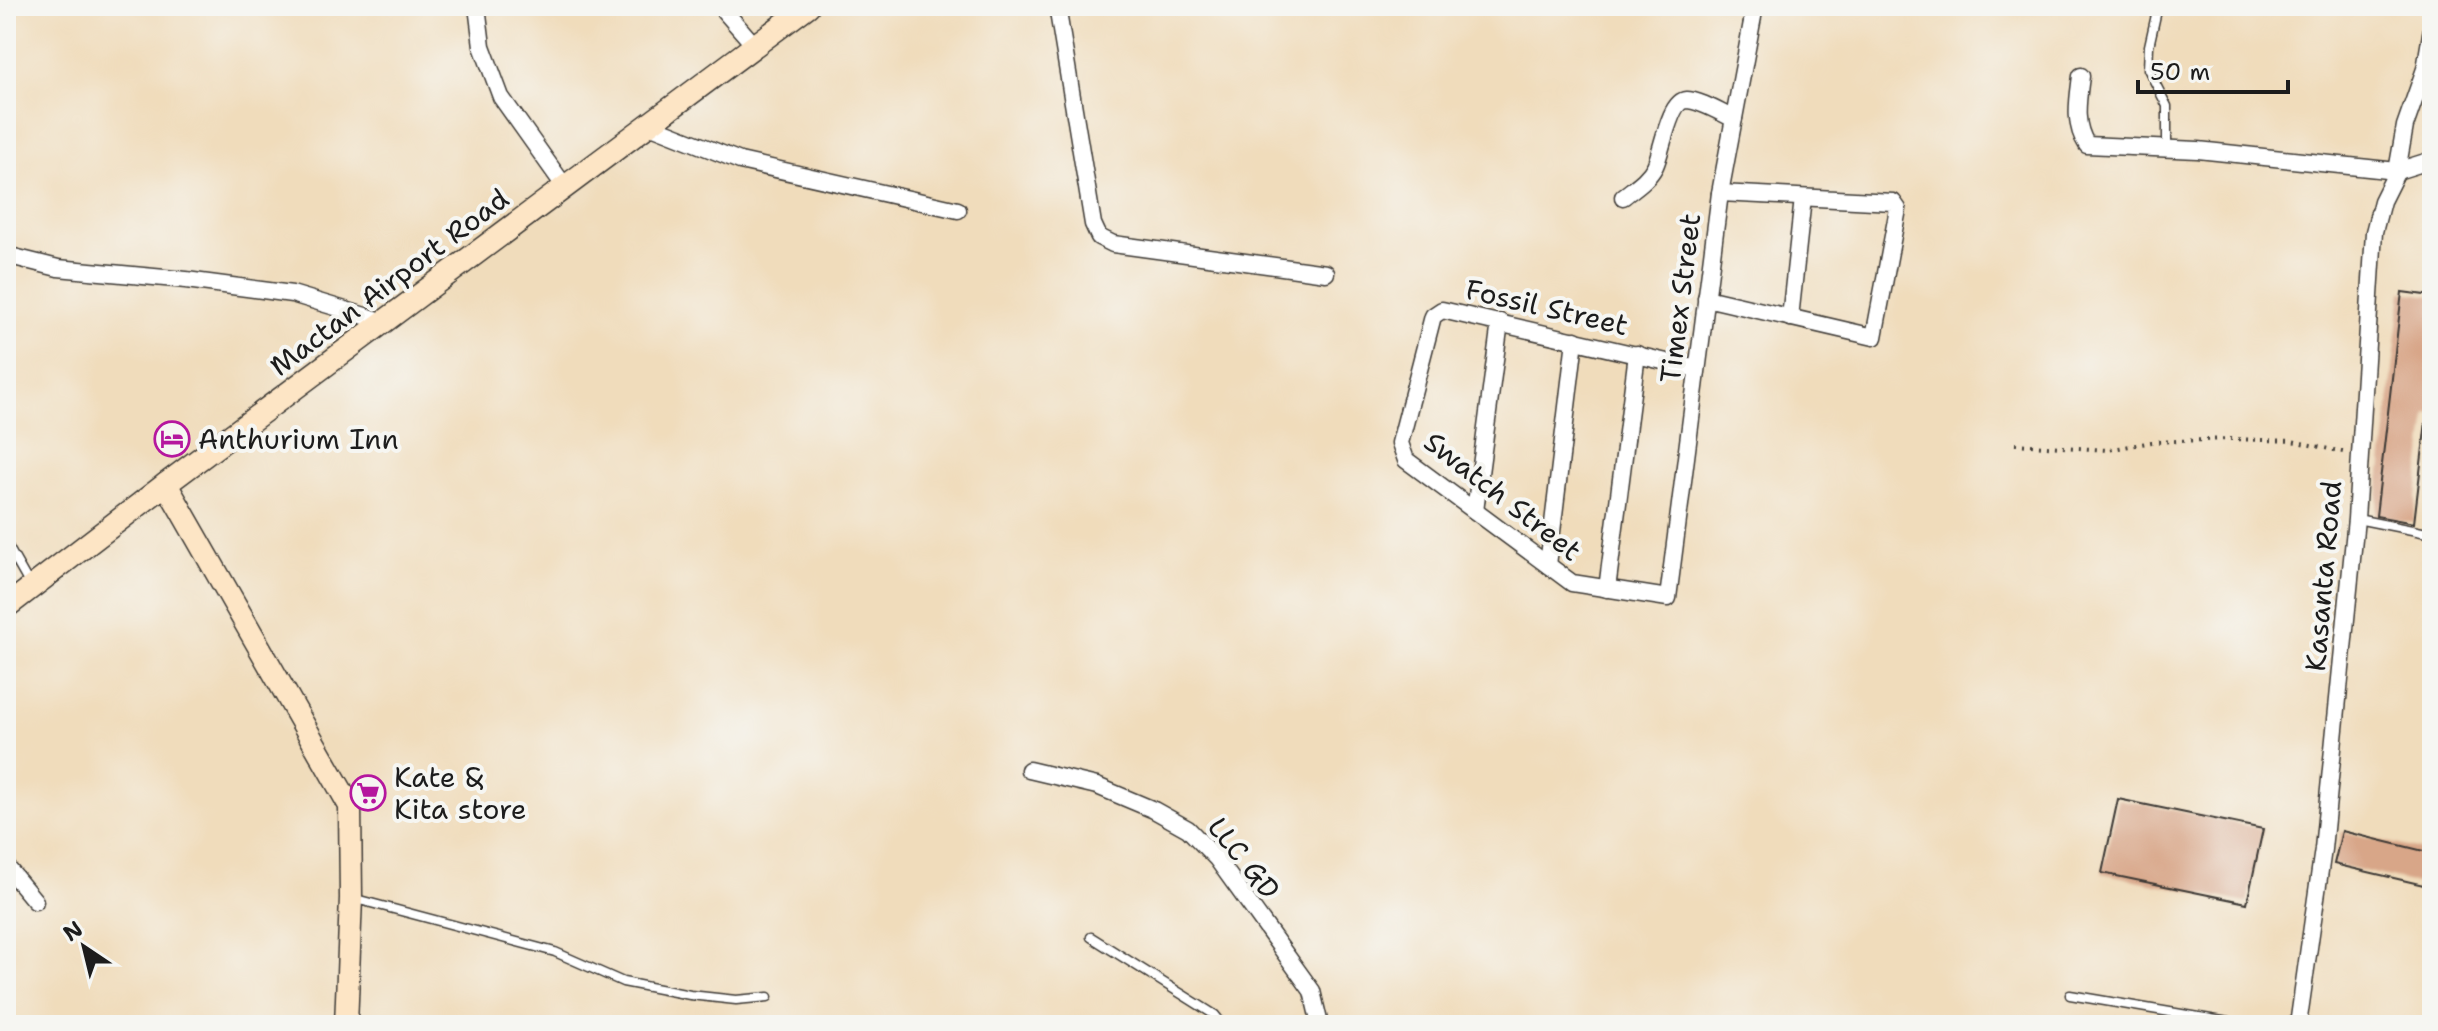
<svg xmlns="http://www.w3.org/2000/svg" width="2438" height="1031" viewBox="0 0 2438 1031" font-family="'Shantell Sans',sans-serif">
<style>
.building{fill:#d8a688}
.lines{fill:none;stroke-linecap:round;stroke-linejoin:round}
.lane-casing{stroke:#3c3934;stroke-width:11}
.street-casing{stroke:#3c3934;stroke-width:19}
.secondary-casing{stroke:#3c3934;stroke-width:25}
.path{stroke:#3c3934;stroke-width:4;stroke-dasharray:2 6;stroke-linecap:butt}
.lane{stroke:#fff;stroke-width:8}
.street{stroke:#fff;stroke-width:16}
.secondary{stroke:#fde5c5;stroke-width:22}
.labels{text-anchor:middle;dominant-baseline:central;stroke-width:8;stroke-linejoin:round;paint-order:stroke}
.street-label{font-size:28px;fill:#1c1c1c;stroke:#f6f6f2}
.poi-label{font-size:28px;fill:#1c1c1c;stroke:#f6f6f2;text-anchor:start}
</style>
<rect width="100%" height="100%" fill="#f6f6f2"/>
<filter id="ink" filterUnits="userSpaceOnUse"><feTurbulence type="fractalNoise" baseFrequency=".0125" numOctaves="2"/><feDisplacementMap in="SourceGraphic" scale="16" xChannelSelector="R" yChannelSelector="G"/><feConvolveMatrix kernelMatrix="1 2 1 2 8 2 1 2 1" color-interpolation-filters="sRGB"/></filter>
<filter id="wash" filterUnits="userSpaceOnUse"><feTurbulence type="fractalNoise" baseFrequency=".006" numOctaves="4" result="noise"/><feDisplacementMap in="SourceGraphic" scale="32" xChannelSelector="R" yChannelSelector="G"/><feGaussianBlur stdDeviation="1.8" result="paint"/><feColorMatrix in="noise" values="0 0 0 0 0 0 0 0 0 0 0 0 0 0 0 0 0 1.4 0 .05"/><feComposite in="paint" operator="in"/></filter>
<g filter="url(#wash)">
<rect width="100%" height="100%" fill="#f0dcbb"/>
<g id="blocks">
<g class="building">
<polygon points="2402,292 2432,296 2432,414 2427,413 2414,523 2376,516"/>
<polygon points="2118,799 2263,829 2247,903 2102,873"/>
<polygon points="2342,831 2432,853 2432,887 2334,864"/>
</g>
</g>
</g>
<g filter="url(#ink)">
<use href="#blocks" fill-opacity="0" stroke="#3c3934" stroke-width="2"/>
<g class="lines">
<defs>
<g id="lane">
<polyline points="2158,6 2149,46 2148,69 2167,106 2167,148"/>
<polyline points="2357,519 2432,534"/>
<polyline points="6,543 31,587"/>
<polyline points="352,898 555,952 623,982 690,995 736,1000 768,997"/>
<polyline points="1091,937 1215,1015 1223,1025"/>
<polyline points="2070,995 2246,1025"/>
</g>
<g id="street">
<polyline points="477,6 482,46 501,97 565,187"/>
<polyline points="720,6 755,46"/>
<polyline points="1057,6 1093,224 1099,237 1113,244 1326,273"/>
<path d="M 2081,76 C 2078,101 2073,123 2087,145 L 2198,150 L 2397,171 L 2432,160"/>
<polyline points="649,125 740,161 958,210"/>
<path d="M 1623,197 C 1634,188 1648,180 1655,166 C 1662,152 1669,101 1686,100 C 1700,100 1721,113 1734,119"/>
<polyline points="6,255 58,268 186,280 292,294 385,322"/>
<polyline points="1706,298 1874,337 1898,209 1893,202 1720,193"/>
<polyline points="1790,318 1803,198"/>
<polyline points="1697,369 1442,310 1433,316 1400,443 1406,460 1572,583 1668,598 1720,193 1755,6"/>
<polyline points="1475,511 1500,322"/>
<polyline points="1548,565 1575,340"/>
<polyline points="1607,589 1637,354"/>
<polyline points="1029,770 1097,786 1154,810 1188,829 1217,859 1312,991 1320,1025"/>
<polyline points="6,866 35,901"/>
<polyline points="2298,1025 2323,849 2356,519 2374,232 2382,201 2397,171 2405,126 2425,69 2432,28"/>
</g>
<g id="secondary">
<polyline points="166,484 350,806 351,898 346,1025"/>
<polyline points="6,607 166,484 808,6"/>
</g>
</defs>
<use href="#lane" class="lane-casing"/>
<use href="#street" class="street-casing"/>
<use href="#secondary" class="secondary-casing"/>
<polyline class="path" points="2015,444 2108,450 2152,442 2229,439 2292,441 2343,452"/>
<use href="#lane" class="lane"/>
<use href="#street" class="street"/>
<use href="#secondary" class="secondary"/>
</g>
</g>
<defs>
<symbol id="hotel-ring" viewBox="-11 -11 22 22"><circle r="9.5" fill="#f6f6f2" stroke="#b5179e" stroke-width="1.5"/><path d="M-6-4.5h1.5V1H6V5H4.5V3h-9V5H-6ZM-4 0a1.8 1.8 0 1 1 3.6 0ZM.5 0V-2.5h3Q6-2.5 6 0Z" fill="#b5179e"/></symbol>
<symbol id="supermarket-ring" viewBox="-11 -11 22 22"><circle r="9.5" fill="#f6f6f2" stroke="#b5179e" stroke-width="1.5"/><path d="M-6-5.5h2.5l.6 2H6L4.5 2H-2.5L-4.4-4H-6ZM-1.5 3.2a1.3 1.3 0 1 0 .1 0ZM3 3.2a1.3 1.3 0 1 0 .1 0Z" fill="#b5179e"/></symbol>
</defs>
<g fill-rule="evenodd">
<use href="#hotel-ring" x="152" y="419" width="40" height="40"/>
<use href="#supermarket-ring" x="348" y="773" width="40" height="40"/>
</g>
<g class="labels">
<g class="street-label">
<text transform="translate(389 282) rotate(-37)">Mactan Airport Road</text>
<text transform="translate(1680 298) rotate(-83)">Timex Street</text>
<text transform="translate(1547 307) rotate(13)">Fossil Street</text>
<text transform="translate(1503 496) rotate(38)">Swatch Street</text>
<text transform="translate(2323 576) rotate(-85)">Kasanta Road</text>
<text transform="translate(1244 858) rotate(51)">LLC GD</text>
</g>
<g class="poi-label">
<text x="198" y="439">Anthurium Inn</text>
<text x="394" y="777">Kate &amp;<tspan x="394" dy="32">Kita store</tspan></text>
</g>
</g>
<rect width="2438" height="1031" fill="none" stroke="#f6f6f2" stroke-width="32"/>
<g transform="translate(84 947) rotate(325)" stroke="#f6f6f2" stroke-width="6" paint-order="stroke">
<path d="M0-6L14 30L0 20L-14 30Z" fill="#1c1c1c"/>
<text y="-12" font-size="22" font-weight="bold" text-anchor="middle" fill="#1c1c1c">N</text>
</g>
<path d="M2138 80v12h150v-12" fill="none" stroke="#1c1c1c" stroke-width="4"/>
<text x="2150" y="80" font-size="24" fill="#1c1c1c" stroke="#f6f6f2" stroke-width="6" paint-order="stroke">50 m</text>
</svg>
